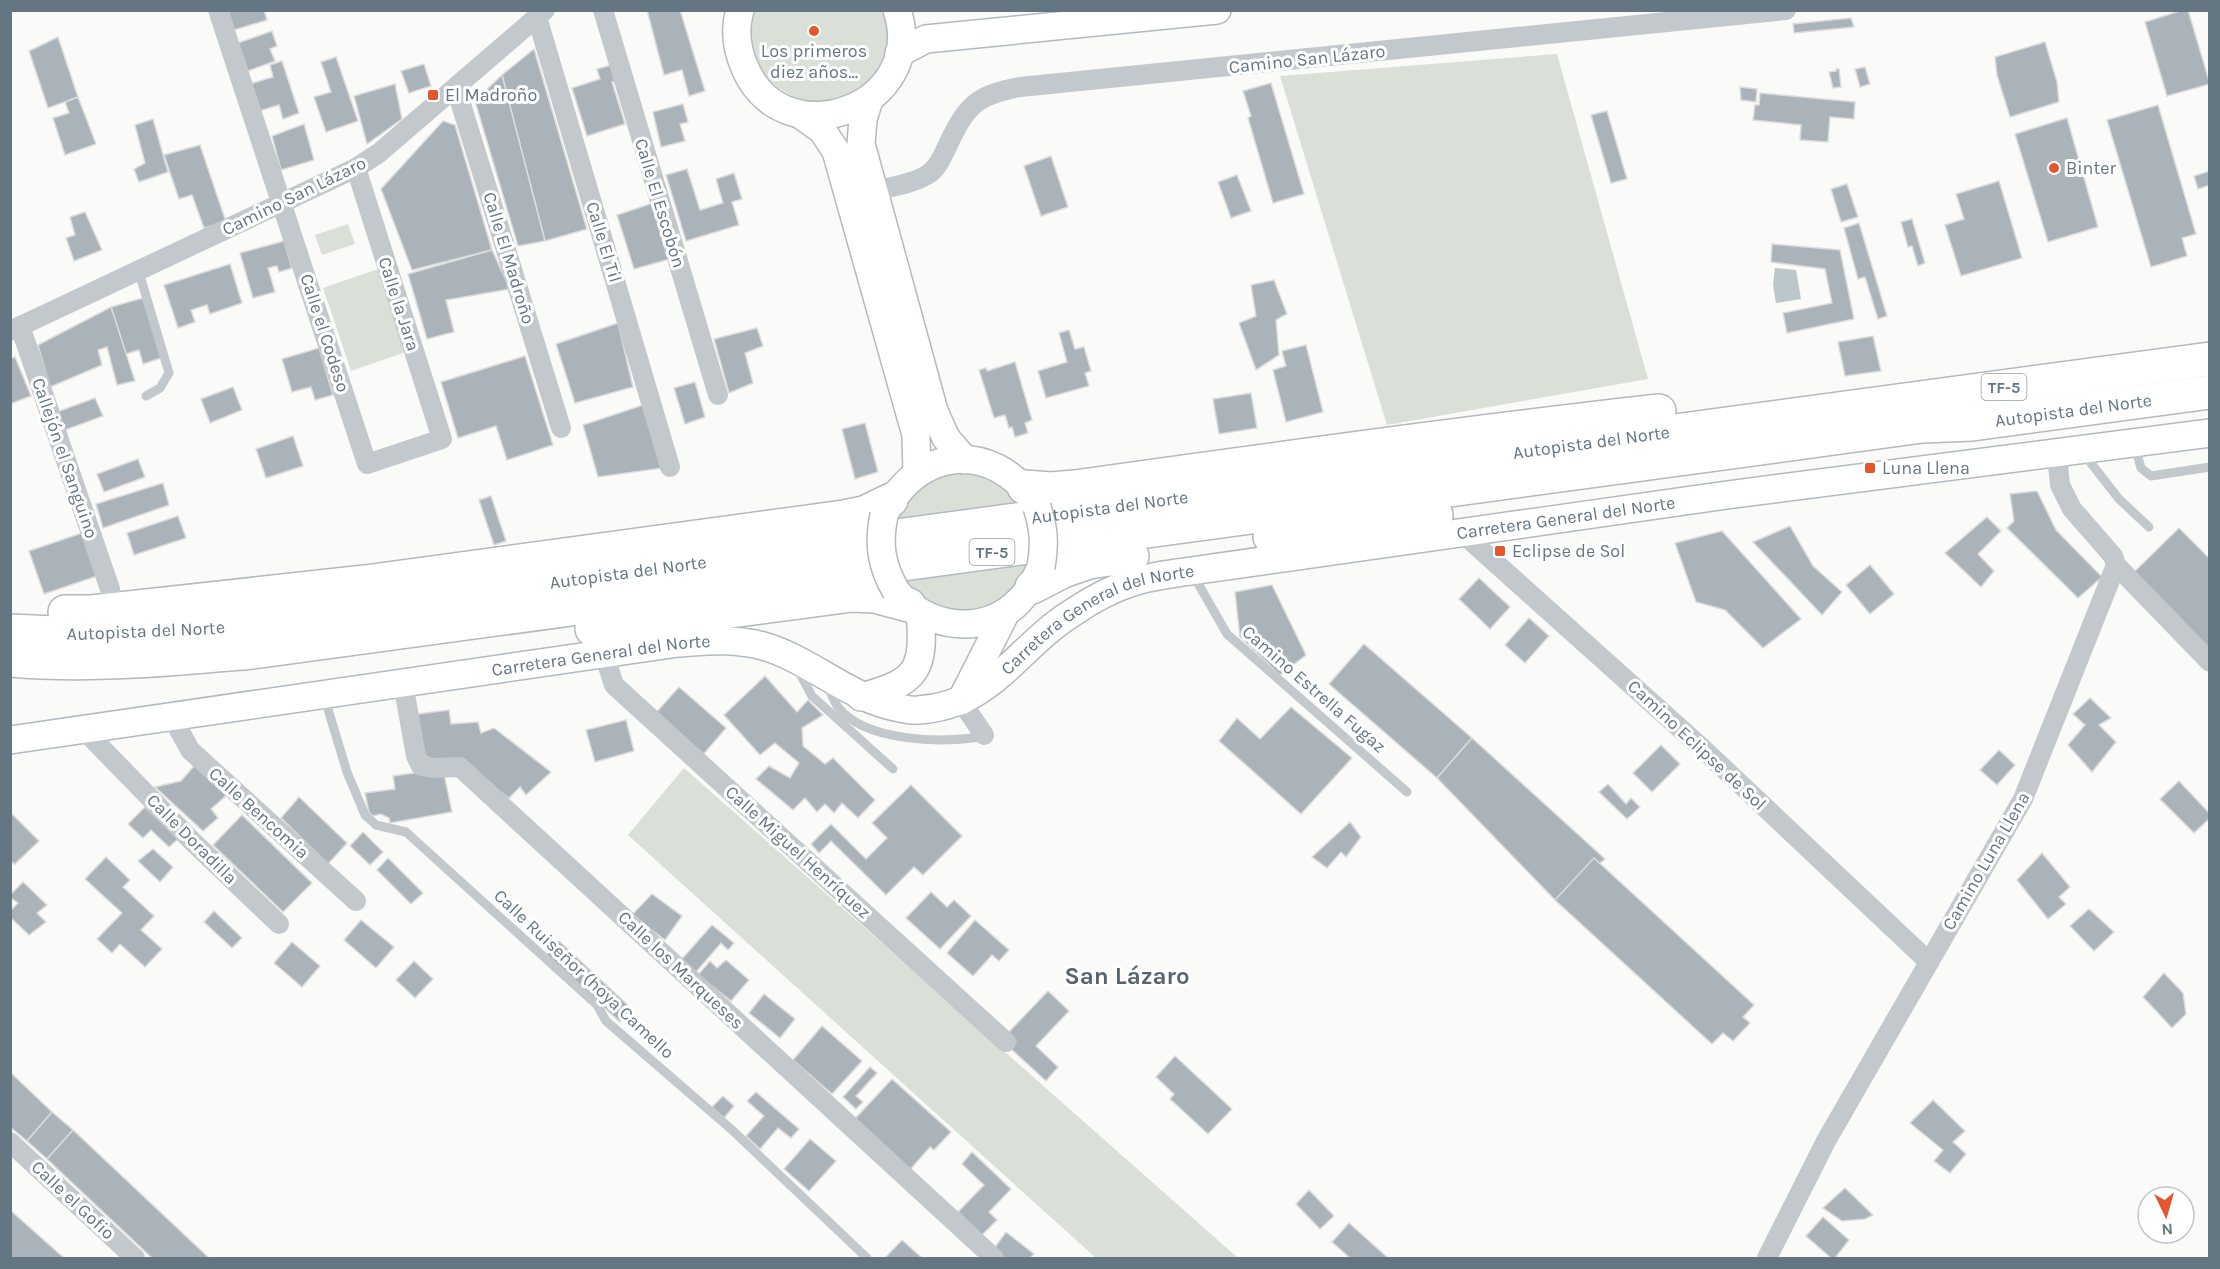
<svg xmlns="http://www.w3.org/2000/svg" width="2220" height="1269" viewBox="0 0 2220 1269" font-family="Karla,sans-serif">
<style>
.green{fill:#dadfd7}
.water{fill:#bbc7cb}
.building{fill:#aab3b9;stroke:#dcdcda;stroke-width:1.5}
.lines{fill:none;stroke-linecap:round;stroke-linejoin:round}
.secondary-casing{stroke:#b3babf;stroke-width:30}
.motorway-casing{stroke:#b4b9bd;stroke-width:36}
.service{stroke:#c3c8cc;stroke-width:9}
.minor{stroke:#c3c8cc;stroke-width:20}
.secondary{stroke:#fff;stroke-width:27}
.motorway{stroke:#fff;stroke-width:33}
.secondary-bridge-casing{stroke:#b3babf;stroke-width:30;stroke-linecap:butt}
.secondary-bridge{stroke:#fff;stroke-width:27}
.poi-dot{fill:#e4572e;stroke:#fff;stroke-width:2}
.labels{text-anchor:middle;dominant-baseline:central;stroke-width:6;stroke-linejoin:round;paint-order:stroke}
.shield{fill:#fff;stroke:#939fa8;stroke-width:1.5}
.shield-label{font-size:16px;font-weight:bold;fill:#657683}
.poi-label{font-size:18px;fill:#657683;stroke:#fff;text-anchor:start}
.street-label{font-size:18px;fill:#657683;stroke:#fff}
.district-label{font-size:24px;font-weight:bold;fill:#57646e;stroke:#fff}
</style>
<rect width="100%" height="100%" fill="#fafaf8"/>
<g class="green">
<path d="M 755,11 L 885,11 C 886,18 888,26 889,33 C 889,45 884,58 878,68 C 837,138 730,90 755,11 Z"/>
<polygon points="1557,54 1648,379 1387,425 1280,76"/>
<polygon points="348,224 355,244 322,255 315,235"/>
<polygon points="378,269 406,352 351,371 323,288"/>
<path d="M 955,473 C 985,475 1003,481 1021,506 L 896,523 C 907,495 925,480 955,473 Z"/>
<path d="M 1028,560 C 1024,570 1020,580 1013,588 C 992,612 953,617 927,601 C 917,595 911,586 904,577 Z"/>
<polygon points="684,768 1238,1258 1096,1258 628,835"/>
</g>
<polygon class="water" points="1775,268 1796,270 1801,299 1776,303 1773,285"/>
<g class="building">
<polygon points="228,10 264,10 267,20 234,30"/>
<polygon points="647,10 680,10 705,91 689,96 682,70 664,75"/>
<polygon points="2183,10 2188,10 2210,84 2167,96 2145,22"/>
<polygon points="1851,18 1854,27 1794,33 1793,24"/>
<polygon points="272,31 277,46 270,49 275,61 248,71 238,43"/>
<polygon points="58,37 78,97 48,108 29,51"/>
<polygon points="2045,42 2057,82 2059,102 2010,117 1997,75 1995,57"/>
<polygon points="534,49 587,229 545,241 502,75"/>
<polygon points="336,57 358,121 326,132 314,97 331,92 321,62"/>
<polygon points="282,61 299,113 283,119 279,105 259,111 250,84 273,77 270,65"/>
<polygon points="424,64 431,86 409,93 401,71"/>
<polygon points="615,64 620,80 612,82 625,124 587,136 572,88 600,79 597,69"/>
<polygon points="1865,67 1870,84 1860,87 1855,69"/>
<polygon points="1836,69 1839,69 1841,87 1833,88 1829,72 1836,71"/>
<polygon points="502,75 545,241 518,246 475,101"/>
<polygon points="1271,83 1304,194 1273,203 1248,118 1251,116 1243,91"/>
<polygon points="395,84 402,119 367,144 354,96"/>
<polygon points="1740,87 1757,89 1756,102 1741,100"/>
<polygon points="1760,93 1855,102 1854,119 1830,117 1828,142 1800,140 1801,125 1753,120 1755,105 1759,105"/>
<polygon points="78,97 96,144 65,155 53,118 69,113 65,102"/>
<polygon points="683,104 688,122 680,124 685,141 661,147 653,112"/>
<polygon points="2158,105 2196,234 2182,238 2187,256 2151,267 2107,120"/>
<polygon points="1607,111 1627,179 1611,183 1591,115"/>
<polygon points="2067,118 2098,227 2048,242 2015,134"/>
<polygon points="153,119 168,172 139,182 134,169 145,163 135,125"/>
<polygon points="443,121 455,125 492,250 412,270 381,189"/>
<polygon points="304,124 314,160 281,170 272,136"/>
<polygon points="200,145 226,222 204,228 192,195 179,199 164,155"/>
<polygon points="1051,156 1068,207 1041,216 1024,166"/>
<polygon points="687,169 700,210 723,203 716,179 734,173 742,199 732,202 739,225 686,241 666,175"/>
<polygon points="2210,171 2210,185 2198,189 2194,176"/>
<polygon points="1237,175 1251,211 1231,218 1218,182"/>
<polygon points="1999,181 2022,258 1961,276 1945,225 1964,219 1956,194"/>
<polygon points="1847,184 1858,217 1841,222 1831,189"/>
<polygon points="653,203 670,259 634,269 617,215"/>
<polygon points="85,212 102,250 74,261 66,238 75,235 70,217"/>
<polygon points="1912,219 1925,263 1918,266 1912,246 1908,247 1901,222"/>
<polygon points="1859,223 1887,316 1878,319 1865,277 1858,279 1844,228"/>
<polygon points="284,241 292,268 279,272 277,266 268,268 275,292 253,298 240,253"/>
<polygon points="1772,244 1840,250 1854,319 1787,333 1783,313 1832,303 1825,269 1771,262"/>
<polygon points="492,250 510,289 446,300 454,332 427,339 408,274"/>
<polygon points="230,264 242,303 210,314 207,305 191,310 195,322 178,328 164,285"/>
<polygon points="1274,280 1287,314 1276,320 1279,355 1256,370 1239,323 1256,316 1251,285"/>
<polygon points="143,298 161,358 143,364 139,350 126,354 111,307"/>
<polygon points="111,307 135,381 117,385 107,347 98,350 102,365 50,387 38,345"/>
<polygon points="618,323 633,387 575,403 556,344"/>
<polygon points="757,328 763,346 745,353 753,383 729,393 714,339"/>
<polygon points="1069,330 1075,349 1084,347 1091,371 1085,373 1089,386 1046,398 1038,371 1067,362 1059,333"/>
<polygon points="1873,336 1881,371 1845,376 1838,342"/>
<polygon points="1306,345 1323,412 1286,422 1273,370 1286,366 1282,351"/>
<polygon points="319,348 333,395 315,400 311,387 292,392 282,359"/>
<polygon points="525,356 553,445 507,460 496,426 458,438 441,382"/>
<polygon points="15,357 31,396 10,404 10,359"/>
<polygon points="1015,362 1032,420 1025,423 1028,433 1015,437 1012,427 1009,428 1005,415 994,418 979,370 986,368 987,371"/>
<polygon points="695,382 705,417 685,424 674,388"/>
<polygon points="233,387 242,410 210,423 201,399"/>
<polygon points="1251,393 1257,428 1219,434 1213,399"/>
<polygon points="95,398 103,416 65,430 57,412"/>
<polygon points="643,405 663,468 598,477 583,425"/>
<polygon points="865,423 878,472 855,479 842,429"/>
<polygon points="293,436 303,466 266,478 256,449"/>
<polygon points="138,459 145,477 104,492 97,474"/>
<polygon points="163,483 169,505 103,528 96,504"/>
<polygon points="2037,491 2056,530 2102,577 2078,598 2007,528 2014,521 2010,494"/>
<polygon points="491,496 506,541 494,545 479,500"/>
<polygon points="178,516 186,538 134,555 127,533"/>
<polygon points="1987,517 2001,531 1978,554 1994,571 1981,587 1945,553"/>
<polygon points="1790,526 1813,566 1842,592 1822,615 1753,542"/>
<polygon points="2179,528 2210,559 2210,658 2129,577"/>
<polygon points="1722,531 1801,619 1763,648 1725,610 1696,602 1675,543"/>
<polygon points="82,533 97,576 44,594 29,551"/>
<polygon points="1870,565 1894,594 1870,614 1846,585"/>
<polygon points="1479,578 1510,607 1490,629 1459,599"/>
<polygon points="1272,585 1306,655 1280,675 1240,637 1235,592"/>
<polygon points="1529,618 1549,636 1525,663 1505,645"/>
<polygon points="1364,644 1472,738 1437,778 1329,684"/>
<polygon points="765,676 797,712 808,700 823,715 802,728 803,746 825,764 833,758 875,800 858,818 842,803 834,813 825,804 817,812 805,798 793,810 756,779 769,766 790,778 799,763 775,743 760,755 724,715"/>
<polygon points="679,687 726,728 702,756 654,715"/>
<polygon points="2090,698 2111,718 2099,725 2116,742 2092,772 2068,745 2085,725 2073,714"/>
<polygon points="1291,707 1352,758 1301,814 1219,741 1237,718 1260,739"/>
<polygon points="449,710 451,724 478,722 481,733 494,728 551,772 526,795 520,787 509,798 483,779 422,755 418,714"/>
<polygon points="626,720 634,751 595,762 586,730"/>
<polygon points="1472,738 1605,859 1555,900 1437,778"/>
<polygon points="1661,745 1680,764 1652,792 1633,773"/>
<polygon points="1999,750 2015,765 1997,785 1980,770"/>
<polygon points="195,765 229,793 211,809 218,818 203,831 155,787 181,781"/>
<polygon points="443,769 452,812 390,823 389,818 381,814 373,816 369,812 365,793 395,789 393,776"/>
<polygon points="2179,781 2210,814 2210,818 2194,833 2160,799"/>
<polygon points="1608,784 1626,804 1631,798 1640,807 1627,819 1599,792"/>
<polygon points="911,785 962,836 923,875 914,867 886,895 831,841 819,853 811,844 831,824 866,859 887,838 872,823"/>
<polygon points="299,797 347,843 328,864 281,818"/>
<polygon points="145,807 178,839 169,847 151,830 143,838 128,824"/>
<polygon points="10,812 39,841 15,864 10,861"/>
<polygon points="242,815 312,883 283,912 213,845"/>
<polygon points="1350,822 1361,837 1346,857 1341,852 1327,868 1312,857"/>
<polygon points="363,832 383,852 370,865 350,846"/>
<polygon points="153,849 173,867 160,882 138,861"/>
<polygon points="2042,853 2070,887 2059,897 2066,904 2048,919 2017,880"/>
<polygon points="106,857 130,880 123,887 154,916 141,930 162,949 145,967 120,944 112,953 97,939 122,913 85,879"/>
<polygon points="388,858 423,893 411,904 377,870"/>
<polygon points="1594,858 1754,1005 1743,1017 1750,1023 1733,1041 1723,1033 1712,1044 1555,900"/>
<polygon points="23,882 47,905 37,913 46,922 29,935 10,917 10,911 18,903 10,897 10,895"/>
<polygon points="931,892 947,907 954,900 971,916 940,949 906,918"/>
<polygon points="652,894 682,916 665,940 632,915"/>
<polygon points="2089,909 2114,932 2094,951 2070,926"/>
<polygon points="214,911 242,938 232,948 204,922"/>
<polygon points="361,920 394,947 376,968 344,940"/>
<polygon points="975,920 1009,950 999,961 992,955 973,976 947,953"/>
<polygon points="712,925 734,943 728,950 721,943 696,972 682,959"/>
<polygon points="559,941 632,1009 620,1022 546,955"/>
<polygon points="292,942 320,966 302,987 274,963"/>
<polygon points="726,960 749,980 731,1001 698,975 710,961 717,968"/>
<polygon points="414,961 433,979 415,998 396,980"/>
<polygon points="2164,973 2183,993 2186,1014 2172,1028 2143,997"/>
<polygon points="1048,991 1069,1011 1036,1046 1058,1067 1046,1081 1010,1048 1016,1042 1007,1034"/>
<polygon points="764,994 795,1019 780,1038 749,1013"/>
<polygon points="822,1026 862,1061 832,1094 793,1060"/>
<polygon points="1175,1056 1232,1109 1208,1134 1170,1099 1174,1094 1156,1077"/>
<polygon points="870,1067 877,1073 856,1096 863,1102 856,1109 843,1097"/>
<polygon points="10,1072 52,1112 27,1141 10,1127"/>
<polygon points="892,1079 951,1132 934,1150 930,1147 908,1172 852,1122"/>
<polygon points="756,1092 799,1129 791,1138 778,1128 760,1149 746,1136 764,1116 747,1101"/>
<polygon points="723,1096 734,1106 724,1118 712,1107"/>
<polygon points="1933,1100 1965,1131 1953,1142 1966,1154 1950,1173 1934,1161 1943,1150 1910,1123"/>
<polygon points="52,1112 73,1130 47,1159 27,1141"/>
<polygon points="73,1130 209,1258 152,1258 47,1159"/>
<polygon points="810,1139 836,1161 809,1191 784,1169"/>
<polygon points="972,1152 1011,1189 989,1212 997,1220 982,1235 958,1212 984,1185 962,1164"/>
<polygon points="1845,1188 1873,1215 1865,1219 1842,1221 1823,1208"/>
<polygon points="1309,1190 1334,1216 1320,1229 1296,1204"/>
<polygon points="10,1210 64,1258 10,1258"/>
<polygon points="1823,1217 1849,1240 1835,1258 1831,1258 1806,1236"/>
<polygon points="1349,1223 1388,1258 1350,1258 1332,1242"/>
<polygon points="1006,1232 1034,1254 1030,1258 1005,1258 993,1250"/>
<polygon points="902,1240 922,1258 885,1258"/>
</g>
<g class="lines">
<defs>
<g id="secondary">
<path d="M 740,10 C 734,30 737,50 745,68 C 785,160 929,106 897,10"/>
<polyline points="899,53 926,39 1217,10"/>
<polyline points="869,100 863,119 861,144 934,411 946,438 965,460"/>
<polyline points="801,115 822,130 836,151 916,435 917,473"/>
<path d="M 884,515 C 917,446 993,440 1035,503"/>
<path d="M 896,591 C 926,629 986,637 1020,600 C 1029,591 1035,581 1040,569"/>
<path d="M 861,697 C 918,682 925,670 920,612"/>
<polyline points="961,701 1006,612"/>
<path id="s1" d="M 10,740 L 678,643 C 709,641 732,638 763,646 C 812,660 849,699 900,708 C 905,709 912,711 918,710 C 993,705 1015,649 1072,613 C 1091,600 1111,589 1133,582 C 1151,576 1172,574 1191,571 L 1727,495 L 2210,433"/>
</g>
<g id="motorway">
<path d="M 1024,487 L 1051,489 L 1075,487 C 1269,460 1464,433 1659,411"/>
<polyline points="1270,537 1436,515"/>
<polyline points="1032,587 1063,571 1089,562 1132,556"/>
<polyline points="65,612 92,612 365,582 844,517 864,513 891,500"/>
<polyline points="592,629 852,595 875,596 909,605"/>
<path id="s2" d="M 10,631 L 76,634 L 215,628 L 2210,359"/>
<path id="s3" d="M 10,660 C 91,667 172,659 253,652 L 1922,426 L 1972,424 L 2210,392"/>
</g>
</defs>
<use href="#secondary" class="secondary-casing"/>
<use href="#motorway" class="motorway-casing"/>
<g class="service">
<polyline points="138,269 169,373 160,388 146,396"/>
<polyline points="2135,446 2141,468 2151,476 2210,467"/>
<polyline points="2083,453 2119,499 2149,527"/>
<polyline points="1192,573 1227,634 1407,792"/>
<polyline points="797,668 812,696 893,769"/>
<path d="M 828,686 C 831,692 833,701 838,707 C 865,742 945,744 984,736"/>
<polyline points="324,696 347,772 365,815 376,825 406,832 597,1005 606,1021 731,1129 867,1258"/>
</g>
<g class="minor">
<polyline points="218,10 367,464 442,439 356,168"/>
<polyline points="603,10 718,395"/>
<polyline points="537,17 670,467"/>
<polyline points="456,88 561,428"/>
<path d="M 873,191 C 890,187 912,184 927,175 C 937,169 941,159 946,149 C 965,108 974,95 1020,87 L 1786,10"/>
<polyline points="20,326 110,589"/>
<polyline points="10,331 356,168 379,153 545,10"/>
<polyline points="1461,532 1702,748 1929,962"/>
<polyline points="2116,565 2210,662"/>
<polyline points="604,654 614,685 1006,1042"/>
<polyline points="403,683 416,756 421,766 432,768 460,767 475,781 994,1258"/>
<polyline points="961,701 984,735"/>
<polyline points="172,717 190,750 356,901"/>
<polyline points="83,729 192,841 279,924"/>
<polyline points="10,1142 135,1258"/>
<polyline points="1767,1258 1826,1141 2023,799 2112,575 2116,565 2113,556 2072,509 2060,485 2057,454"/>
</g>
<use href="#secondary" class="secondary"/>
<use href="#motorway" class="motorway"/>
<defs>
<g id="secondary-bridge">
<path d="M 1037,507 C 1044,529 1045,545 1041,567"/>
<path d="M 884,515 C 878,544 881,565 896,591"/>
</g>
</defs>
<use href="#secondary-bridge" class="secondary-bridge-casing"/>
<use href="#secondary-bridge" class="secondary-bridge"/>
</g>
<g class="poi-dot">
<circle cx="814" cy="31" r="6"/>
<rect x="427" y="89" width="12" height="12" rx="3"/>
<circle cx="2054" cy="168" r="6"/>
<rect x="1864" y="462" width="12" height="12" rx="3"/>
<rect x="1494" y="545" width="12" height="12" rx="3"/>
</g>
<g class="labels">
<g class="shield">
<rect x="1981.5" y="374" width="45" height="26" rx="4.5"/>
<rect x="969.5" y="539" width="45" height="26" rx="4.5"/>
</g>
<g class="shield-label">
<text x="2004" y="387">TF-5</text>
<text x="992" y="552">TF-5</text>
</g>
<g class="poi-label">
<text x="814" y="51" text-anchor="middle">Los primeros<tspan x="814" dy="21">diez años...</tspan></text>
<text x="445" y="95">El Madroño</text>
<text x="2066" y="168">Binter</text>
<text x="1882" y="468">Luna Llena</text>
<text x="1512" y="551">Eclipse de Sol</text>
</g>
<g class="street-label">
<text transform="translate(1307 59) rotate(-6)">Camino San Lázaro</text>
<text transform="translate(294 196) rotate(-26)">Camino San Lázaro</text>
<text transform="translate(660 203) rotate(73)">Calle El Escobón</text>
<text transform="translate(604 242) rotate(73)">Calle El Til</text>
<text transform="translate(509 258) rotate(73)">Calle El Madroño</text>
<text transform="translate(399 304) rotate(72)">Calle la Jara</text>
<text transform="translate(325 333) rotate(72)">Calle el Codeso</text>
<text stroke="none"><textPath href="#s3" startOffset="2080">Autopista del Norte</textPath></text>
<text stroke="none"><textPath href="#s2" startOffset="1594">Autopista del Norte</textPath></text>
<text transform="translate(65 458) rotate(71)">Callejón el Sanguino</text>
<text stroke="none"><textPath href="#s2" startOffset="1108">Autopista del Norte</textPath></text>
<text stroke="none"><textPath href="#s1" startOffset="1622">Carretera General del Norte</textPath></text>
<text stroke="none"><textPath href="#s2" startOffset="622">Autopista del Norte</textPath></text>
<text stroke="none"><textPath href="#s1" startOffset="1136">Carretera General del Norte</textPath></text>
<text stroke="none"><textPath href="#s2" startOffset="136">Autopista del Norte</textPath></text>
<text stroke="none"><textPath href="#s1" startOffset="597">Carretera General del Norte</textPath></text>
<text transform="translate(1314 689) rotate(41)">Camino Estrella Fugaz</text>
<text transform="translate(1697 745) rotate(43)">Camino Eclipse de Sol</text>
<text transform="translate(259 813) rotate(42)">Calle Bencomia</text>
<text transform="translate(192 839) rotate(45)">Calle Doradilla</text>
<text transform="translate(798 852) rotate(42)">Calle Miguel Henríquez</text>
<text transform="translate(1986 861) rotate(-60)">Camino Luna Llena</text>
<text transform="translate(681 970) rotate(43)">Calle los Marqueses</text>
<text transform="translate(584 974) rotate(43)">Calle Ruiseñor (hoya Camello</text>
<text transform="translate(73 1200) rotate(43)">Calle el Gofio</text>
</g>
<g class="district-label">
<text x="1127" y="976">San Lázaro</text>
</g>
</g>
<rect width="2220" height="1269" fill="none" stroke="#657683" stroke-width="24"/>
<g transform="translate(2166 1215) rotate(175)"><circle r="28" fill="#ffffff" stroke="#c1c8cd" stroke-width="1.5"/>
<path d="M0-4.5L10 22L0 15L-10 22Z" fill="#e4572e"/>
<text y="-9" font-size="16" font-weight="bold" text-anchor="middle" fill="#657683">N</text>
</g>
</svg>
